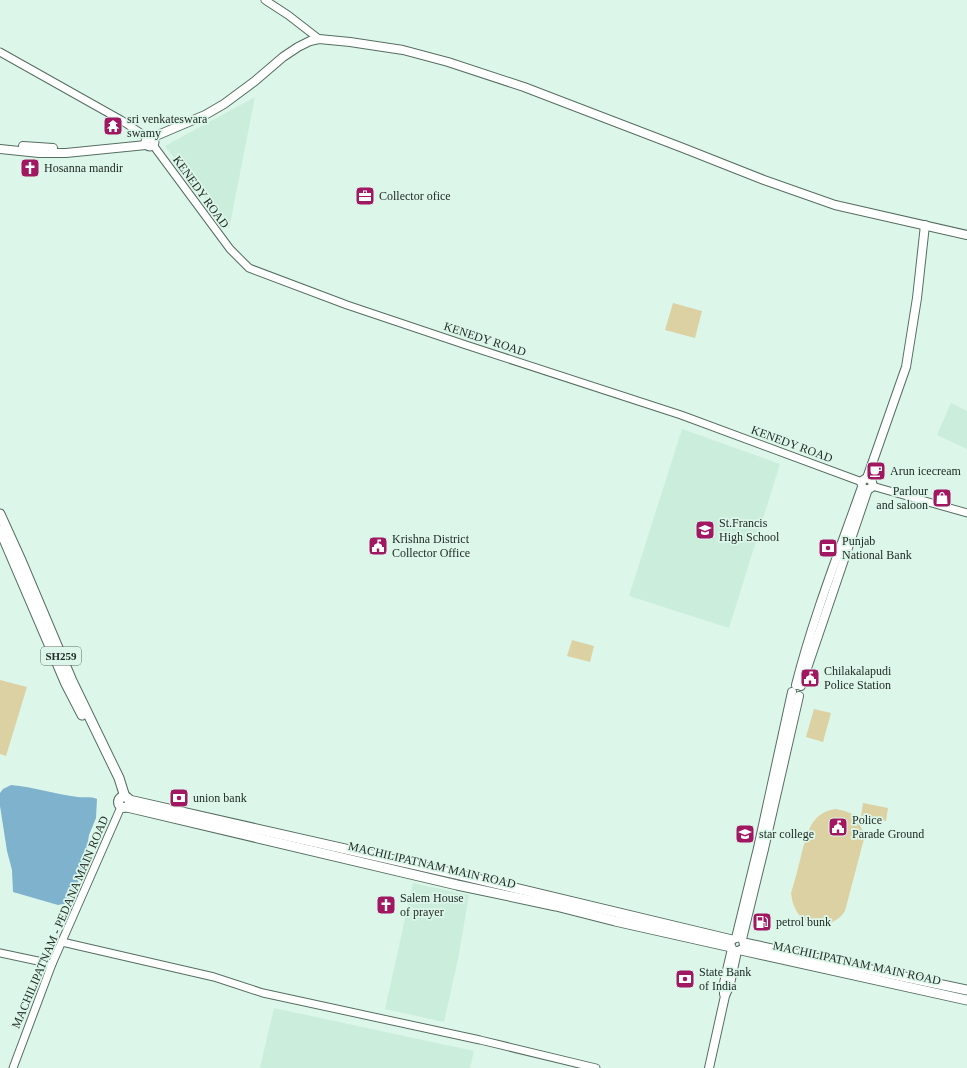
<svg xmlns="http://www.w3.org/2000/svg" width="967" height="1068" viewBox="0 0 967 1068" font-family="Georgia,serif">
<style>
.built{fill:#caeddc}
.green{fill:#dcd1a3}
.water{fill:#7fb2cd}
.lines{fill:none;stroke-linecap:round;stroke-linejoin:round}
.tertiary-casing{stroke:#566e62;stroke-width:9}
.secondary-casing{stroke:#566e62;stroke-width:10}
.primary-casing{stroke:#566e62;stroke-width:11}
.tertiary{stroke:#fff;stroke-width:7}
.secondary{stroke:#fff;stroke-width:8}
.primary{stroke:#fff;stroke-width:9}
.labels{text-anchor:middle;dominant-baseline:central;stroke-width:3.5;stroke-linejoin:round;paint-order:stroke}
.shield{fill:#dcf7e9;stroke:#5a6961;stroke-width:1}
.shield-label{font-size:11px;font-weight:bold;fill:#222c27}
.poi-label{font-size:12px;fill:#222c27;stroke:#dcf7e9;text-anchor:start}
.street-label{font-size:12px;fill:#222c27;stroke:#dcf7e9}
</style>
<rect width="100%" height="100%" fill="#dcf7e9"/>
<g class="built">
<polygon points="255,97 229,229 165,146"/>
<polygon points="951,403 967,411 967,449 937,435"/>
<polygon points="682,429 780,464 729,628 629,596"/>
<polygon points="413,883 469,895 458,959 444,1022 385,1009"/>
<polygon points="274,1008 474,1051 470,1068 260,1068"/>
</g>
<g class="green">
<polygon points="673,303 702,311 695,338 665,330"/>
<polygon points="572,640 594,646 590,662 567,656"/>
<polygon points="0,680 27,687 6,756 0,754"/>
<polygon points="814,709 831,713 823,742 806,737"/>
<polygon points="863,803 888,808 886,821 861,816"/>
<path d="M 836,809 L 845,811 L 852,814 L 858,821 L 865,835 L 845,911 C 833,930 804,929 795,908 C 792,903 792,898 791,893 C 795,880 798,868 801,856 C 807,835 810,812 836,809 Z"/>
</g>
<path class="water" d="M 11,785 C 34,787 55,794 78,797 C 84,798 90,796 97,799 L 96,818 L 89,835 L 87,848 L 88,861 L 68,903 L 58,905 L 13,892 L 12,870 L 7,851 L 0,806 L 0,793 L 3,789 Z"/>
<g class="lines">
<defs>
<g id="tertiary">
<polyline points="265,0 288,15 319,39"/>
<polyline points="0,52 121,120 148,138"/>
<polyline points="153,145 230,249 249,268 347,305 466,345 681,415 862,482"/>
<polyline points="872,486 967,513"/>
<polyline points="62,942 214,977 263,993 480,1040 596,1068"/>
<polyline points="0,953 52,964"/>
<polyline points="13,1068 52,964 121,807"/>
</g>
<g id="secondary">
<circle cx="150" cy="142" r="4.5"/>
<polyline points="151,138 205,115 224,104 255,81 283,57 298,47 310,41 319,39 350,42 403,50 448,62 524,87 683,148 764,180 835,205 967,235"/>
<polyline points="23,146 53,148"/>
<polyline points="0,149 39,153 66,153 146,145"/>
<polyline points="867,478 906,367 917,298 925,225"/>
<circle cx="867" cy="484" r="5.5"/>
<path d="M 796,685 C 813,618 839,552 862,487"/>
<polyline points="801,686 868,489"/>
<polyline points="736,938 758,848 792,692"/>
<polyline points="742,939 764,849 799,696"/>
<polyline points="724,994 724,983 732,949"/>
<polyline points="709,1068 725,996 730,984 737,951"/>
</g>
<g id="primary">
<polyline points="0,514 20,558 72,681 119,778 125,797"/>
<polyline points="0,530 66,684 82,715"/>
<circle cx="124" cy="802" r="5.5"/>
<polyline points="129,800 456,874 732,940"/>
<polyline points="127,807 457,885 556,906 615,921 731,947"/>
<polyline points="744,943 967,990"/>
<polyline points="741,950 967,1000"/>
</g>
</defs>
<use href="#tertiary" class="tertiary-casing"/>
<use href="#secondary" class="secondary-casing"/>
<use href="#primary" class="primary-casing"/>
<use href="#tertiary" class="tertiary"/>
<use href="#secondary" class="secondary"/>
<use href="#primary" class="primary"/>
</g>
<defs>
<symbol id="temple-square" viewBox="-11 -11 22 22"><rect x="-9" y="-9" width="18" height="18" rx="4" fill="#a11761" stroke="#dcf7e9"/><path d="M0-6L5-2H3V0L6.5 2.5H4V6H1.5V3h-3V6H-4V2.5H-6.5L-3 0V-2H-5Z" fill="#fff"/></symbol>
<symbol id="church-square" viewBox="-11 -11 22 22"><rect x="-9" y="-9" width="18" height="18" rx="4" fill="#a11761" stroke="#dcf7e9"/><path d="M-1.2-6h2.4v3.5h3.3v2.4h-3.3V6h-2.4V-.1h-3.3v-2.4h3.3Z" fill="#fff"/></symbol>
<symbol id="office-square" viewBox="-11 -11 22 22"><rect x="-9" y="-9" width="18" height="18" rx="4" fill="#a11761" stroke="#dcf7e9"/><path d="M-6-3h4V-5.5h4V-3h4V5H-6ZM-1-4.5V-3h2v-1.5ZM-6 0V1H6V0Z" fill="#fff"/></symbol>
<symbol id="cafe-square" viewBox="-11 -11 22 22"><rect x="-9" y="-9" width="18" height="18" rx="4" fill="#a11761" stroke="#dcf7e9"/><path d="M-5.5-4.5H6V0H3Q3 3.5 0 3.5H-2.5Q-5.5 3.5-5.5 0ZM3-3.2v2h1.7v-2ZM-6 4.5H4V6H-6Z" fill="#fff"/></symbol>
<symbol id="shop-square" viewBox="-11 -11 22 22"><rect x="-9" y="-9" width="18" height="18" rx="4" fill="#a11761" stroke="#dcf7e9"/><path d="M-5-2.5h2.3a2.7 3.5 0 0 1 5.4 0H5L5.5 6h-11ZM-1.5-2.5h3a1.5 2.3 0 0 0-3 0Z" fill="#fff"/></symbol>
<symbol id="school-square" viewBox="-11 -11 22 22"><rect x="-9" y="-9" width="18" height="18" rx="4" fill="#a11761" stroke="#dcf7e9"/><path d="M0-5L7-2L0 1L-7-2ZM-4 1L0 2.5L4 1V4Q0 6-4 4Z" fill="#fff"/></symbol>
<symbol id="civic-square" viewBox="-11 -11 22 22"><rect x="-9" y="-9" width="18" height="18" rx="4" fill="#a11761" stroke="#dcf7e9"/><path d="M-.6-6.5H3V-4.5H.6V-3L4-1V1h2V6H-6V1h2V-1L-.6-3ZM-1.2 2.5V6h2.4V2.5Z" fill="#fff"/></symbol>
<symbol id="bank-square" viewBox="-11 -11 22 22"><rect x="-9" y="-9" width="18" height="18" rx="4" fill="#a11761" stroke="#dcf7e9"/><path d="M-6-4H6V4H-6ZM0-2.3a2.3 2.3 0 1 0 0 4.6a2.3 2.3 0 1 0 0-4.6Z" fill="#fff"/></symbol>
<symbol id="university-square" viewBox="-11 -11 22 22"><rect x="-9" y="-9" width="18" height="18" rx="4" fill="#a11761" stroke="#dcf7e9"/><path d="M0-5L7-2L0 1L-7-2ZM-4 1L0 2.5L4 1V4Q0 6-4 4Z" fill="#fff"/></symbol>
<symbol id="fuel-square" viewBox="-11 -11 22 22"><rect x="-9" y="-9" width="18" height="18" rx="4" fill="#a11761" stroke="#dcf7e9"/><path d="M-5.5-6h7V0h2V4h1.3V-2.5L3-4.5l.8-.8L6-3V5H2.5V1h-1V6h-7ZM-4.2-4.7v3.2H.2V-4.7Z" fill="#fff"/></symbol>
</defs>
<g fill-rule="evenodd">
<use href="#temple-square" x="102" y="115" width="22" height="22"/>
<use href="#church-square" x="19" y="157" width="22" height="22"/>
<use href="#office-square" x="354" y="185" width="22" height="22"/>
<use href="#cafe-square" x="865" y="460" width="22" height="22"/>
<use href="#shop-square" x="931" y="487" width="22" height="22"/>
<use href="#school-square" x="694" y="519" width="22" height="22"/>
<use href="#civic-square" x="367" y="535" width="22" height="22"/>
<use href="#bank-square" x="817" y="537" width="22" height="22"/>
<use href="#civic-square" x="799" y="667" width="22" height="22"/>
<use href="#bank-square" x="168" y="787" width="22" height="22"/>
<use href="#civic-square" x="827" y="816" width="22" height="22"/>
<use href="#university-square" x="734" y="823" width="22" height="22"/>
<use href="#church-square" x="375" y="894" width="22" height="22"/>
<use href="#fuel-square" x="751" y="911" width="22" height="22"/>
<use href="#bank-square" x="674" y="968" width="22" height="22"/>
</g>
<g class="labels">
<rect class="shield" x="41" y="647" width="40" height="18" rx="3"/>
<g class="shield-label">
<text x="61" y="656">SH259</text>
</g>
<g class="poi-label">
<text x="127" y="119">sri venkateswara<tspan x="127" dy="14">swamy</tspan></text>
<text x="44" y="168">Hosanna mandir</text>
<text x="379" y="196">Collector ofice</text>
<text x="890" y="471">Arun icecream</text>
<text x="928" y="491" text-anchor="end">Parlour<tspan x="928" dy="14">and saloon</tspan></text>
<text x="719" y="523">St.Francis<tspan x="719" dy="14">High School</tspan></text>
<text x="392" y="539">Krishna District<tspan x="392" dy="14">Collector Office</tspan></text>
<text x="842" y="541">Punjab<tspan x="842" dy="14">National Bank</tspan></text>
<text x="824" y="671">Chilakalapudi<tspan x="824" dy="14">Police Station</tspan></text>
<text x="193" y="798">union bank</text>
<text x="852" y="820">Police<tspan x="852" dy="14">Parade Ground</tspan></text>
<text x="759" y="834">star college</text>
<text x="400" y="898">Salem House<tspan x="400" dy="14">of prayer</tspan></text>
<text x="776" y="922">petrol bunk</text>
<text x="699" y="972">State Bank<tspan x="699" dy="14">of India</tspan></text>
</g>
<g class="street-label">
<text transform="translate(201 192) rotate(54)">KENEDY ROAD</text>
<text transform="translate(485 339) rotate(18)">KENEDY ROAD</text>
<text transform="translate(792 444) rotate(20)">KENEDY ROAD</text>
<text transform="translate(432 865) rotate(13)">MACHILIPATNAM MAIN ROAD</text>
<text transform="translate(60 922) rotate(-67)">MACHILIPATNAM - PEDANA MAIN ROAD</text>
<text transform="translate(857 963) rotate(12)">MACHILIPATNAM MAIN ROAD</text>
</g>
</g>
</svg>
